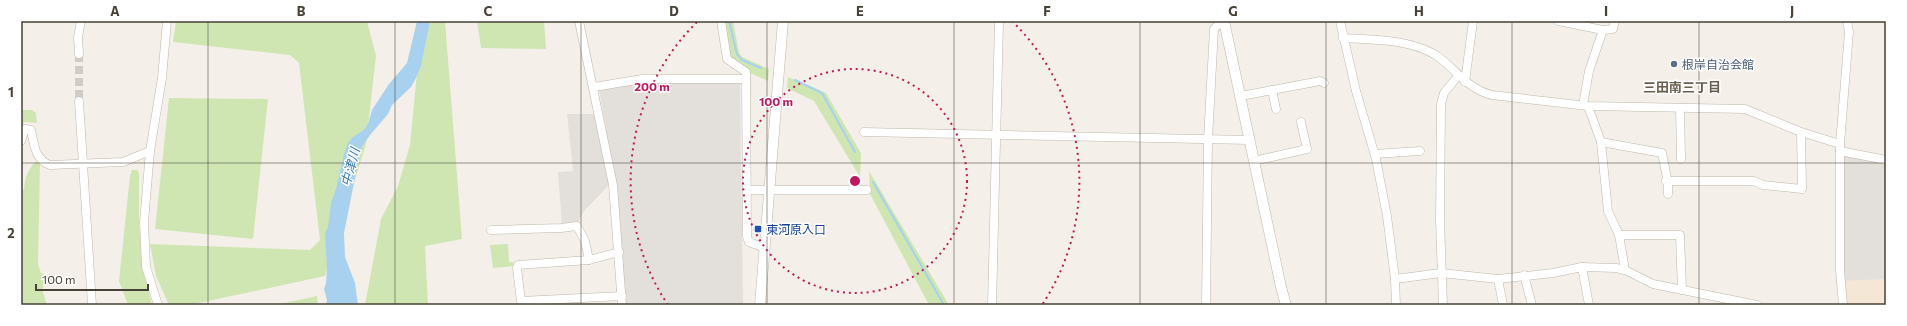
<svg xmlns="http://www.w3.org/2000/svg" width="1907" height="326" viewBox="0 0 1907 326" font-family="Commissioner,'Noto Sans JP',sans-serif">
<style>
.commercial{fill:#f5e7d5}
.industrial{fill:#e3dfda}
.green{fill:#cfe6b3}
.water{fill:#a7d1ee}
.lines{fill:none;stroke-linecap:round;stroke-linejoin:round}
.stream{stroke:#a7d1ee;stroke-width:2}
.minor-tunnel{stroke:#d1cdc5;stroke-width:8;stroke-dasharray:8 4;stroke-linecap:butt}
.minor-casing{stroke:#bfb8ab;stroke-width:9}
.tertiary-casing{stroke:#bfb8ab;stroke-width:11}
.minor{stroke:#fff;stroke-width:8}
.tertiary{stroke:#fff;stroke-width:10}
.grid{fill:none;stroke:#474137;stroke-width:1;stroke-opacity:0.55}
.ring{fill:none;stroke:#c2185b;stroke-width:2;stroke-dasharray:2 4}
.service-dot{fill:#5c6f8a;stroke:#fff;stroke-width:1.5}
.transit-dot{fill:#1a4fb4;stroke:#fff;stroke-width:1.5}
.labels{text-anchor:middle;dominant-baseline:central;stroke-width:3;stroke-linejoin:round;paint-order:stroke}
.service-label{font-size:12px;fill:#4e5e75;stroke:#fff;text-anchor:start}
.transit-label{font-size:12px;fill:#164399;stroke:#fff;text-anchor:start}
.neighbourhood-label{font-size:13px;font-weight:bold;fill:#695f4f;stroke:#fff}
.water-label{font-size:13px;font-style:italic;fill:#347bb0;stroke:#fff}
.centre{fill:#c2185b;stroke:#fff;stroke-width:2}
.ring-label{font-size:12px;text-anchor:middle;font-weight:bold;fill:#c2185b;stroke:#fff;stroke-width:3;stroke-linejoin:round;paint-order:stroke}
.neatline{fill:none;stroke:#474137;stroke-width:1.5}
.grid-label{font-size:13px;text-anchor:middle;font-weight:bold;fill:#474137}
</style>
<rect width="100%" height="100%" fill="#f4f0e9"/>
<polygon class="commercial" points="1886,279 1886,305 1847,305 1844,281"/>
<g class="industrial">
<polygon points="738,80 740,83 743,305 626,305 616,184 599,89 652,81"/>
<polygon points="567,114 596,114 609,185 584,211 577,224 562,226 558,172 573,171"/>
<polygon points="1849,155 1886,162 1886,279 1843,281 1843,160 1845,156"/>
</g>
<g class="green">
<polygon points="176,21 367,21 376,56 366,144 325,276 189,305 169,305 156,276 150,244 310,250 320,240 299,63 290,55 173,42"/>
<polygon points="422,21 445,21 462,239 425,246 428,305 365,305 381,219 398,186 410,145"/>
<polygon points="477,21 544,21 546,49 481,48"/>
<polygon points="723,21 733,21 739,53 742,57 769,69 768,81 748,72 730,57"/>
<polygon points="788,77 826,93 861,153 860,177 814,101 787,88"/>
<polygon points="169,98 268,99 253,239 155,229"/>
<polygon points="21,110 32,110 36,113 37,123 25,122 21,125"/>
<path d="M 35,162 L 40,163 L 38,264 L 41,273 L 56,281 L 54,285 L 44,285 L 42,289 L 47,305 L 21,305 L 21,194 C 25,188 24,187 25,181 C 26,174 31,167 35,162 Z"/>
<polygon points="132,170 137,170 139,173 139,223 143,271 152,305 128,305 119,281 130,176"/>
<polygon points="869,171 949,305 929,305 870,194"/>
<polygon points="508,244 509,262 513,262 514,266 493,268 490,245"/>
<polygon points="317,296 318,305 275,305"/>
</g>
<polygon class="water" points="417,21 430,21 421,66 415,80 411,87 392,105 388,114 370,135 361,148 344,233 345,257 355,283 358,305 326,305 327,300 324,289 326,283 327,269 325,233 328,227 331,203 336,189 344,154 348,143 353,137 364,130 368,124 372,110 389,84 407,63"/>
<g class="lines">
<g class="stream">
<polyline points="729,21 737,54 742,60 761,68"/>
<polyline points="795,80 822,93 855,152"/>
<polyline points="873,182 944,305"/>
</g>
<polyline class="minor-tunnel" points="79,54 79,101"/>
<defs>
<g id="minor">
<polyline points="579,21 613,185 622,305"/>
<polyline points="721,21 727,59 746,72 747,237 749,242 765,248"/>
<polyline points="1340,21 1356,91 1376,159 1387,216 1395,279 1396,305"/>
<polyline points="1558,21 1603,30"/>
<path d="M 1343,38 C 1374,40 1407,39 1434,54 C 1455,67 1466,89 1492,95 L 1588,106 L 1745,109 L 1801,132 L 1840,144"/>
<polyline points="79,54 78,37 81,21"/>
<polyline points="1465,82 1473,21"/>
<polyline points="594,87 642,79 746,79"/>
<polyline points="1272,90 1276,109"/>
<polyline points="1241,96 1320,81 1324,83"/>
<polyline points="79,101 92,305"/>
<polyline points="1583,105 1589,71 1603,30 1613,29 1615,21"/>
<polyline points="1588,106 1601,142 1608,211 1619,235 1625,270"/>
<polyline points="1680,108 1681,159"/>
<polyline points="864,132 1250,140"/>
<path d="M 21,141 L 25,129 L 31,130 C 34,144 35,160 50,165 L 123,162 L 150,151"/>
<polyline points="1601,142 1662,153 1668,183 1668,194"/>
<polyline points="1840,151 1886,160"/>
<polyline points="1375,154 1420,151"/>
<polyline points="1254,161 1307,149 1301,122"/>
<polyline points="1666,181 1754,181 1763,185 1802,189 1801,132"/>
<polyline points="747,190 867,190"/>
<polyline points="491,230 561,228 577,226 585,241 589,260"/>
<polyline points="1619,235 1680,235 1682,290"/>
<polyline points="619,252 589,260 518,265 517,268 521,301 622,296"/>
<polyline points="1582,267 1589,305"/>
<polyline points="1524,275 1532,305"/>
<polyline points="1395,279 1441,273 1498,279 1553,273 1582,267 1616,268 1625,270 1653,284 1757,305"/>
<polyline points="1498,279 1503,305"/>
<polyline points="158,305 146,267 144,222 150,151 162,78 167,21"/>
<polyline points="992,305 999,21"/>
<polyline points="1206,305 1208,139 1214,29 1222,21"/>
<polyline points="1443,305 1440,221 1441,104 1444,93 1458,76"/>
<polyline points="1843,305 1840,270 1840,144 1849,32 1847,21"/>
</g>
<g id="tertiary">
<polyline points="1224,21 1281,287 1286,305"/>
<polyline points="760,305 783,21"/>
</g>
</defs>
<use href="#minor" class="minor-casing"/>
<use href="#tertiary" class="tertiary-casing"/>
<use href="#minor" class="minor"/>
<use href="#tertiary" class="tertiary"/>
</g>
<path class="grid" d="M 208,21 L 208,305M 395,21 L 395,305M 581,21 L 581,305M 767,21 L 767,305M 954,21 L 954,305M 1140,21 L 1140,305M 1326,21 L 1326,305M 1512,21 L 1512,305M 1699,21 L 1699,305M 21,163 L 1886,163"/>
<g class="ring">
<circle cx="855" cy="181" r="112"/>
<path d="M668 305A224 224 0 0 1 698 21M1012 21A224 224 0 0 1 1042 305"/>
</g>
<circle class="service-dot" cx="1674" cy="64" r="4"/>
<rect class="transit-dot" x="754" y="225" width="8" height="8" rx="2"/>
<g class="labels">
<g class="service-label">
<text x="1682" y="64">根岸自治会館</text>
</g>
<g class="transit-label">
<text x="766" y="229">東河原入口</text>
</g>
<g class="neighbourhood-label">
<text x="1682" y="87">三田南三丁目</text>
</g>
<g class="water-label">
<text transform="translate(350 167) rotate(-75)">中津川</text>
</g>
</g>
<circle cx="855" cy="181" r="6" class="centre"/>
<g class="ring-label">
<text x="652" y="91">200 m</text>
<text x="776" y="106">100 m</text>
</g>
<rect width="1907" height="326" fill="none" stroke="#ffffff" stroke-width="44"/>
<path d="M36 284v6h112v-6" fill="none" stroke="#474137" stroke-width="2"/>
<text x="42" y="284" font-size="12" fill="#474137" stroke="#ffffff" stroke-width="3" paint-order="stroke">100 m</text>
<rect x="22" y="22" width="1863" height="282" class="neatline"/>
<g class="grid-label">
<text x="115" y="16">A</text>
<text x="301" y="16">B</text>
<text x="488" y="16">C</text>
<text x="674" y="16">D</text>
<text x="860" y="16">E</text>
<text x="1047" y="16">F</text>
<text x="1233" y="16">G</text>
<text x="1419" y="16">H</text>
<text x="1606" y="16">I</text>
<text x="1792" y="16">J</text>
<text x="11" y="97">1</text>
<text x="11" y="238">2</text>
</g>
</svg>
